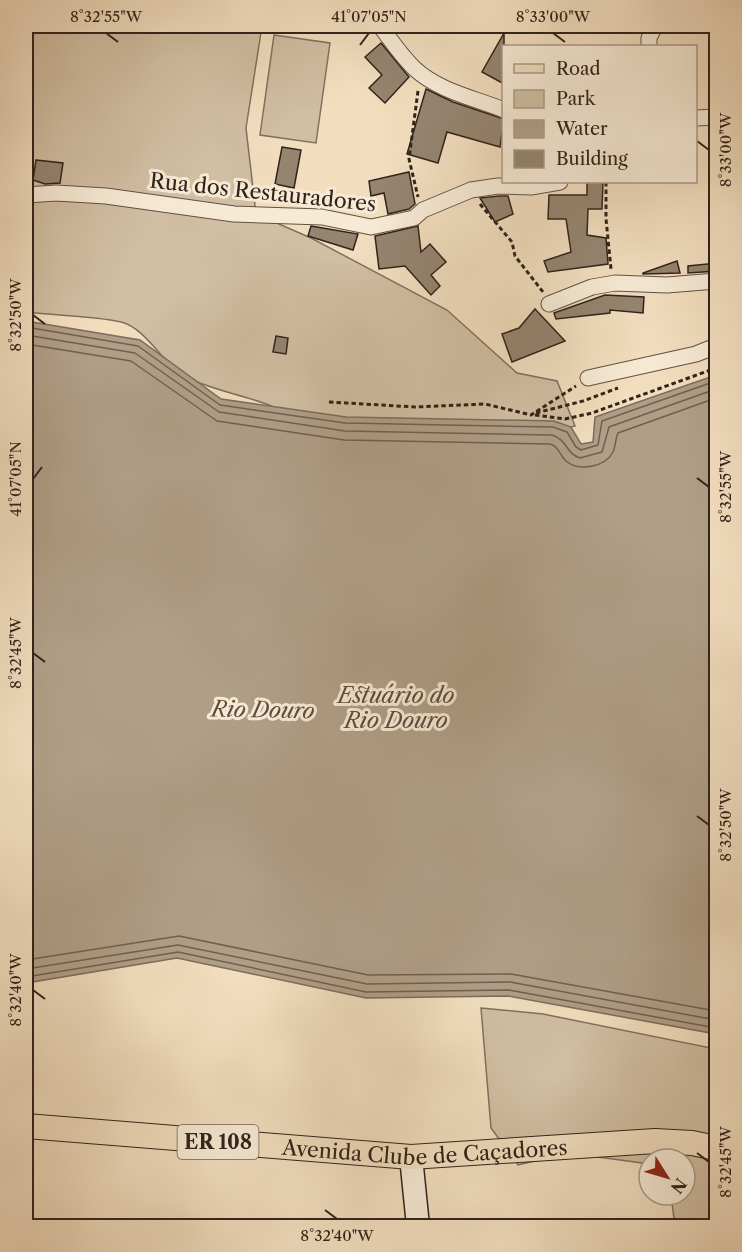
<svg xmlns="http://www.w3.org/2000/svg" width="742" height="1252" viewBox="0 0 742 1252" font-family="'Libre Caslon Text',serif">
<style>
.green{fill:#d1bea3;stroke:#81705e;stroke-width:1.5}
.water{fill:#b09e87;stroke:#7d6c5b;stroke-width:1.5}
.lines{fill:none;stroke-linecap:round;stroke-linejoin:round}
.shore{stroke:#706050;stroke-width:1.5}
.building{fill:#958470;stroke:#31221a;stroke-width:1.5}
.street-casing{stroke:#615143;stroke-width:17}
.secondary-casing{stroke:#31221a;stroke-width:25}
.primary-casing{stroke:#31221a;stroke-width:26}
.path{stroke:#31221a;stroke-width:3;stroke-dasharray:4.5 3;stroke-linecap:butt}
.street{stroke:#f7ead5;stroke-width:15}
.secondary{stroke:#f7ead5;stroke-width:22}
.primary{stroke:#f2debf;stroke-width:24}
.ticks{fill:none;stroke:#31221a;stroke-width:2}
.labels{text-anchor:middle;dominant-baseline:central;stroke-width:6;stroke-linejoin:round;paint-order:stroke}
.shield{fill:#f7ead5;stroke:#6c5e52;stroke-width:1.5}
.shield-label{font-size:20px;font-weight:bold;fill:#31221a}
.street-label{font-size:21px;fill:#31221a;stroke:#f7ead5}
.water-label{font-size:22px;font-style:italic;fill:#5d4d40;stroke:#f7ead5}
.neatline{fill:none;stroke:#31221a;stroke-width:2}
.ticks-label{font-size:15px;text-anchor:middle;fill:#31221a}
</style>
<rect width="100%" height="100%" fill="#f2debf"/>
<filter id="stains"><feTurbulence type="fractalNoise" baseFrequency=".00333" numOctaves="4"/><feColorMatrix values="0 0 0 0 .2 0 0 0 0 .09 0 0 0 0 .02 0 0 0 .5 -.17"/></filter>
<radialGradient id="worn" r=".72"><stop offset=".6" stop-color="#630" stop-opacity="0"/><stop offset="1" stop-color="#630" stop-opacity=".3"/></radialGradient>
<g class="green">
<path d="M 26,26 L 262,26 L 246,128 L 256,214 L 311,238 L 447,310 L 517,373 L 557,381 L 575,426 L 566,428 L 297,422 C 274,398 216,394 184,376 C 163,364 146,328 121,322 C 91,315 57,316 26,312 Z"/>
<polygon points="274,35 330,43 316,143 260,135"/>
<polygon points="481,1008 543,1014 716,1049 716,1226 675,1226 671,1195 685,1195 685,1159 649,1159 649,1170 642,1163 569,1153 518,1165 491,1128"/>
</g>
<polygon class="water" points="26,321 140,340 221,399 346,417 554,421 571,427 581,444 593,442 595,417 716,375 716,1034 508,996 366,998 177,958 26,983"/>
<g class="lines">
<g class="shore">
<polyline points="26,327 138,346 220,405 345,423 553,427 567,432 576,447 581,450 598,445 602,421 716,381"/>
<path d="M 26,335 L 135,353 L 219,412 L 345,431 L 552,435 C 568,440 565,453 580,458 L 602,452 L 609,427 L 716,389"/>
<path d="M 26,344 L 131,361 L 217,421 L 344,440 L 550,444 C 559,446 559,455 566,461 C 579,472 605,467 613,452 C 616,446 615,439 618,433 L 716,398"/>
<polyline points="26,960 179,936 368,975 511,974 716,1011"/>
<polyline points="26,969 178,945 367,984 510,982 716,1020"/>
<polyline points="26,977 178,952 366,992 509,990 716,1028"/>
</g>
</g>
<g class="building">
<polygon points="504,33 504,84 482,72"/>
<polygon points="381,43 409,77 385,103 369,88 382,75 365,57"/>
<polygon points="426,89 453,102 504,119 500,147 447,132 438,163 407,154"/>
<polygon points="282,147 301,150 294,188 275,184"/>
<polygon points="36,160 63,163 60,183 45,184 33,180"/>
<polygon points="409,172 415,204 409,209 388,214 384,193 371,196 369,181"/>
<polygon points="587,182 603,182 602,209 588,209 587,235 606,238 608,264 548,272 544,261 571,252 566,219 548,219 549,195 587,195"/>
<polygon points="499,196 508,196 513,214 495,222 480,198"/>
<polygon points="311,226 358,234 353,250 308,236"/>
<polygon points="418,226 421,252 430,244 446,262 431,275 440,286 431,295 405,266 379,269 375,236"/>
<polygon points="677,261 680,273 643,274 643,273"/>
<polygon points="717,263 717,271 688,273 688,266"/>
<polygon points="605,295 644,297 643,313 610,310 610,313 556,319 554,313"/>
<polygon points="535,309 565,341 512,362 502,334 519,328"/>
<polygon points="276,336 288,338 286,354 273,352"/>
</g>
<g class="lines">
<defs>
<g id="street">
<path d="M 380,26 C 391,40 402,57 415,69 C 439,91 474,98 504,110"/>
<polyline points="649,46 649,38 655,26"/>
<polyline points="696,118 716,117"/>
<polyline points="26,195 56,193 106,196 234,214 322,217 371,227 414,218 423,210 471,190 498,186 531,187 560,182"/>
<polyline points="549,304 592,287 615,283 667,285 716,281"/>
<polyline points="588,378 696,354 716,346"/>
</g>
<polyline id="secondary" points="411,1157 418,1226"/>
<g id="primary">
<path id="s1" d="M 26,1126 L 411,1157 L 655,1141 L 692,1143 L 716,1148"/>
</g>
</defs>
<use href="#street" class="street-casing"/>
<use href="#secondary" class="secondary-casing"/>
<use href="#primary" class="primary-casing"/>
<g class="path">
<polyline points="418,91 409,159 418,197"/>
<polyline points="606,182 606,219 611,269"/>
<polyline points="480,204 512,242 515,256 543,292"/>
<polyline points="329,402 415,407 485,404 531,415 576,386"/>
<polyline points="536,413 583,401 618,388"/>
<polyline points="535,415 565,419 592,413 716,368"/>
</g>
<use href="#street" class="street"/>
<use href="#secondary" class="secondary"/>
<use href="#primary" class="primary"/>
</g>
<path class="ticks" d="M 106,33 L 118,42M 553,33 L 565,42M 360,45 L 369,33M 697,141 L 709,150M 33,315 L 45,324M 697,478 L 709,487M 33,479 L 42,467M 33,653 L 45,662M 697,816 L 709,825M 33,990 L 45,999M 697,1153 L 709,1162M 325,1210 L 337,1219"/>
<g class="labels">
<rect class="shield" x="177.5" y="1125" width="81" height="34" rx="4.5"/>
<g class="shield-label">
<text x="218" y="1142">ER 108</text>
</g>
<g class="street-label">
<text transform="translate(263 192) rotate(6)">Rua dos Restauradores</text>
<text stroke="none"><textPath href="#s1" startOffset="400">Avenida Clube de Caçadores</textPath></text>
</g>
<g class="water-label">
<text x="396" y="695">Estuário do<tspan x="396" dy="25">Rio Douro</tspan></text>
<text transform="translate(263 710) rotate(1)">Rio Douro</text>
</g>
</g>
<rect width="742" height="1252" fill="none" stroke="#f2debf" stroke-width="66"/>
<rect x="502" y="45" width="195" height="138" fill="#f7ead5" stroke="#a89a8a" stroke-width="1.5"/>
<rect x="514" y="64" width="30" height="9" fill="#f2debf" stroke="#a89a8a" stroke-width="1.5"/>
<text x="556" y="75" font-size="18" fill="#31221a">Road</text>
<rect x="514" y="90" width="30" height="18" fill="#d1bea3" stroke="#a89a8a" stroke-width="1.5"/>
<text x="556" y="105" font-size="18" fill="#31221a">Park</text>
<rect x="514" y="120" width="30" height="18" fill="#b09e87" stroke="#a89a8a" stroke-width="1.5"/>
<text x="556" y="135" font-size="18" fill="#31221a">Water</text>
<rect x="514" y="150" width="30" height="18" fill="#958470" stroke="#a89a8a" stroke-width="1.5"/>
<text x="556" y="165" font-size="18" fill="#31221a">Building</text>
<g transform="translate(667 1177) rotate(127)"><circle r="28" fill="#f7ead5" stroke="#a89a8a" stroke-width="1.5"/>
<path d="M0-4.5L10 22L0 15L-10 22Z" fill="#8f2418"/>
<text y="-9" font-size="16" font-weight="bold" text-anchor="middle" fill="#31221a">N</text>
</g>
<rect x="33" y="33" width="676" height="1186" class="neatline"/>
<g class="ticks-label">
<text x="106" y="22">8°32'55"W</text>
<text x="369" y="22">41°07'05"N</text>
<text x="553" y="22">8°33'00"W</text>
<text transform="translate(726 150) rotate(-90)" y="5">8°33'00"W</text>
<text transform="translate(16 315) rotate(-90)" y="5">8°32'50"W</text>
<text transform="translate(16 479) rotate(-90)" y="5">41°07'05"N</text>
<text transform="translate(726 487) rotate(-90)" y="5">8°32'55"W</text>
<text transform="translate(16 653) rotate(-90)" y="5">8°32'45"W</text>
<text transform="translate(726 825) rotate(-90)" y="5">8°32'50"W</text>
<text transform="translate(16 990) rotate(-90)" y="5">8°32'40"W</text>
<text transform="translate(726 1162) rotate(-90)" y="5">8°32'45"W</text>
<text x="337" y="1241">8°32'40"W</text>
</g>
<rect width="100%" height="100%" filter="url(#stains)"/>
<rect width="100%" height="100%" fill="url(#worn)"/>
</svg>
